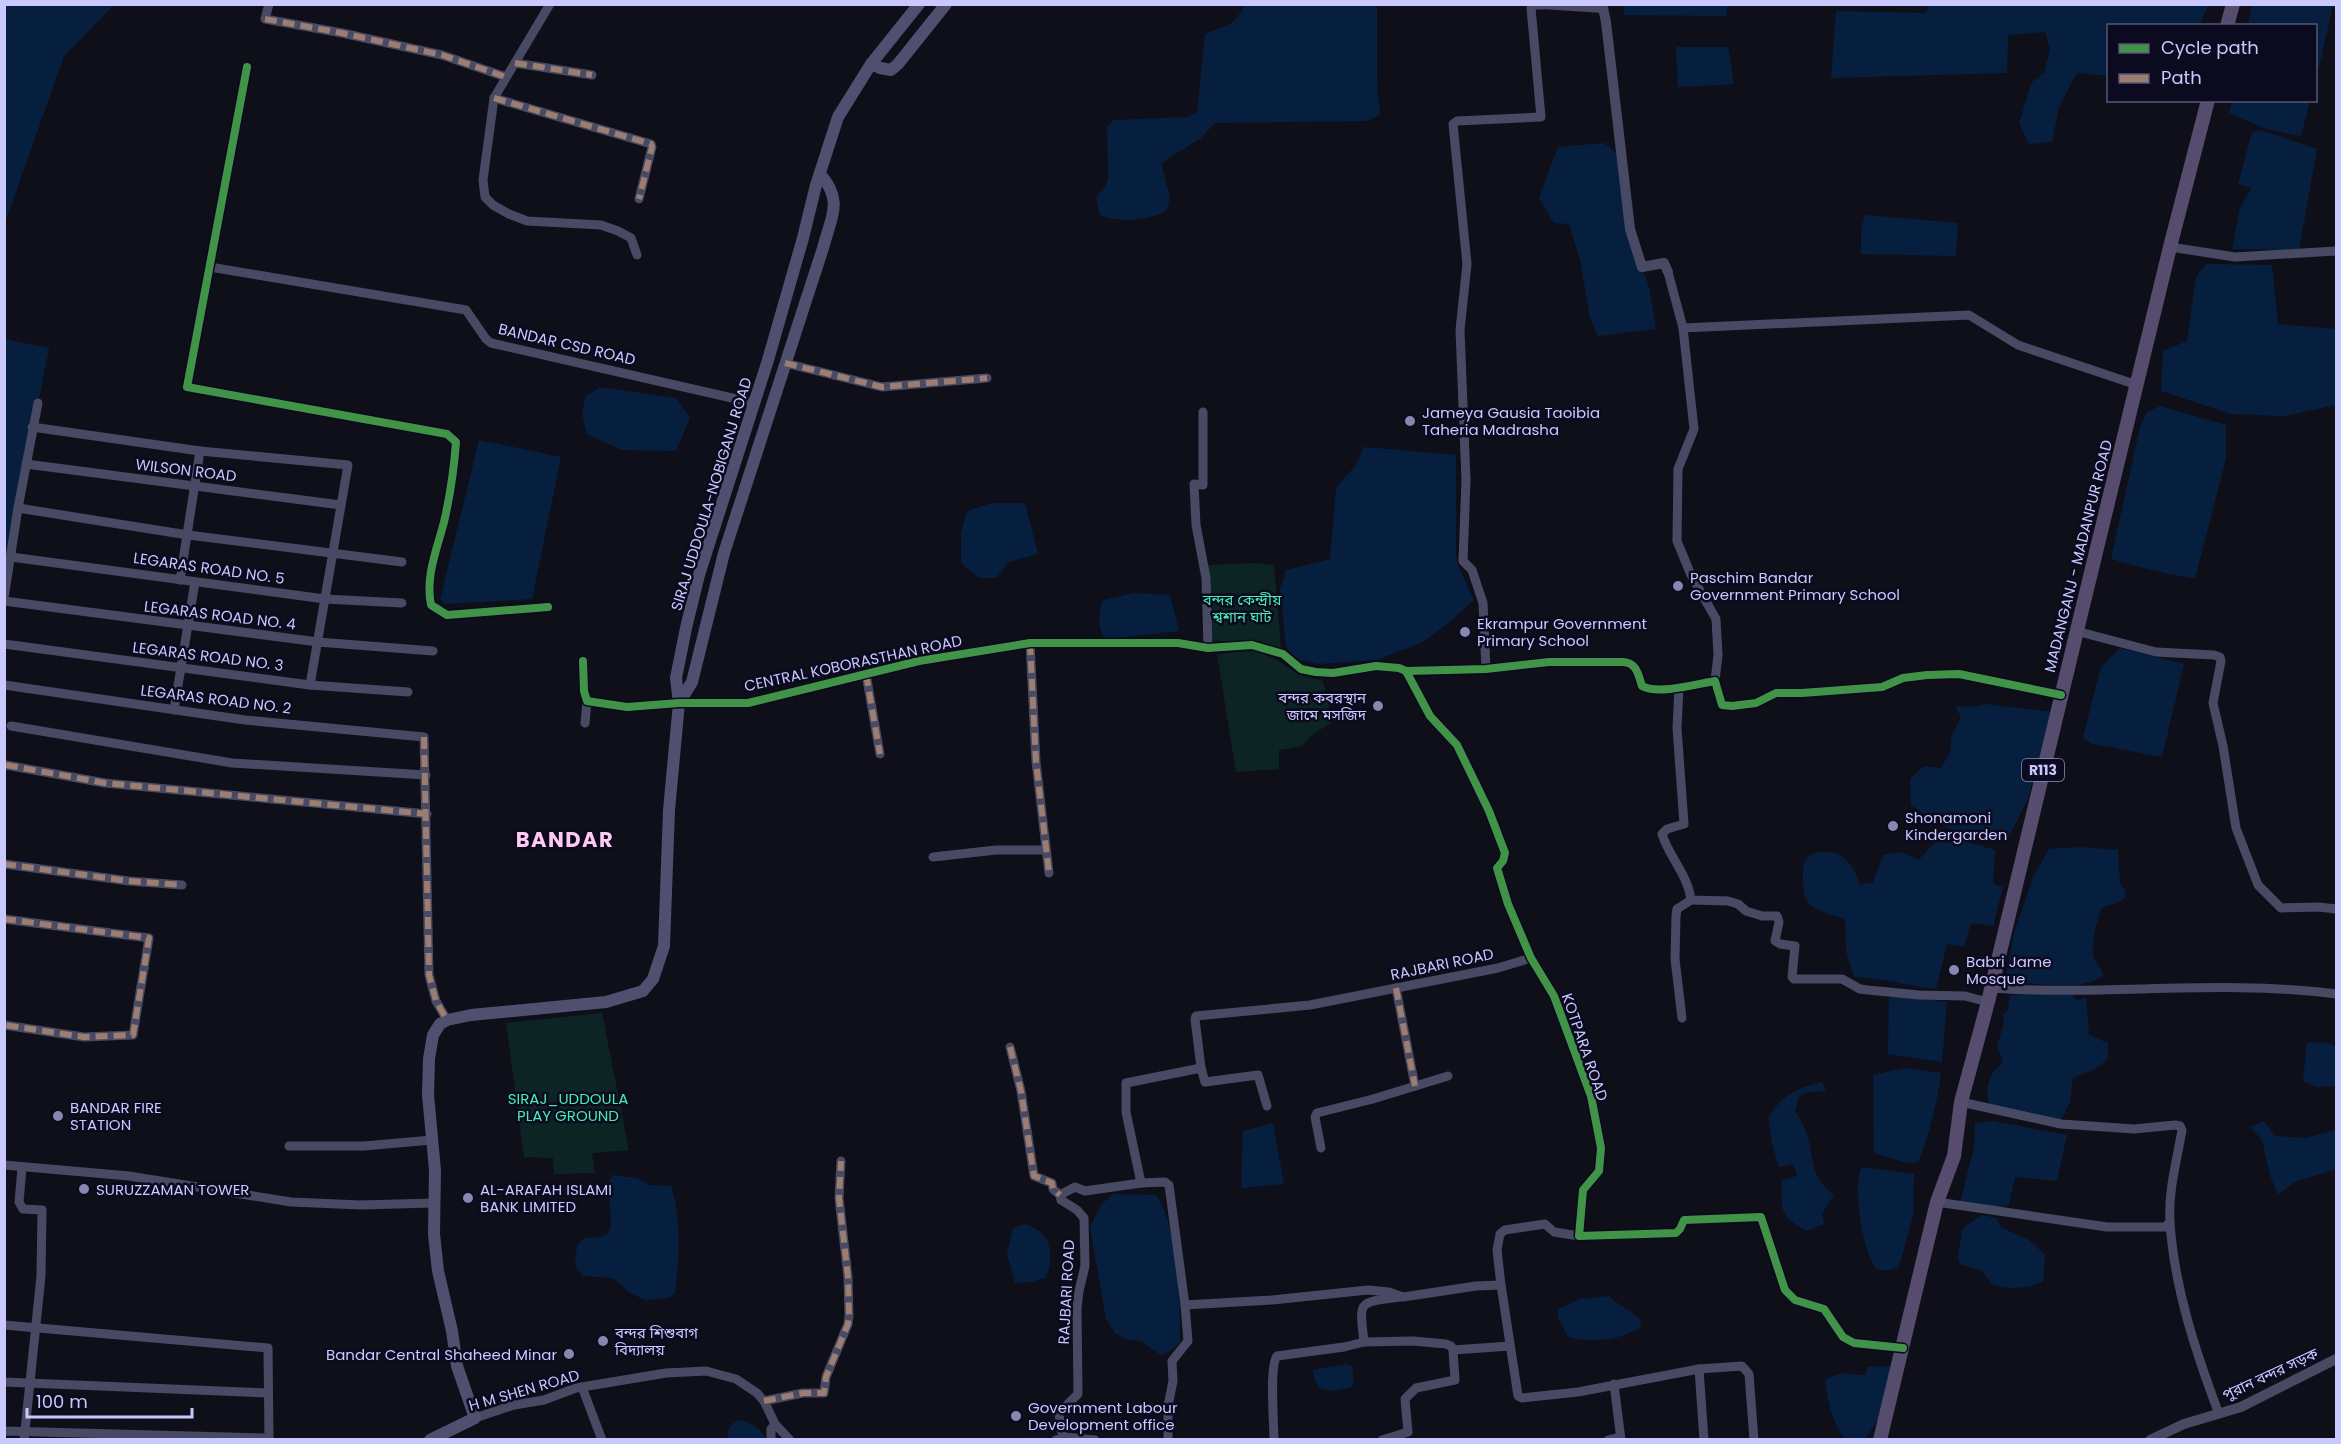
<svg xmlns="http://www.w3.org/2000/svg" width="2341" height="1444" viewBox="0 0 2341 1444" font-family="Poppins,'Noto Sans Bengali',sans-serif">
<style>
.green{fill:#0c2524}
.water{fill:#071f3e}
.lines{fill:none;stroke-linecap:round;stroke-linejoin:round}
.minor{stroke:#484a64;stroke-width:9}
.tertiary{stroke:#484a64;stroke-width:10}
.secondary{stroke:#4f506f;stroke-width:12}
.primary{stroke:#564d6e;stroke-width:14}
.quiet{stroke:#9b7d72;stroke-width:6;stroke-dasharray:12 6;stroke-linecap:butt}
.cycleway-casing{stroke:#0b0a1f;stroke-width:11}
.cycleway{stroke:#419447;stroke-width:8}
.poi-dot{fill:#8887af;stroke:#0b0a1f;stroke-width:2}
.labels{text-anchor:middle;dominant-baseline:central;stroke-width:5;stroke-linejoin:round;paint-order:stroke}
.shield{fill:#0b0a1f;stroke:#908fbc;stroke-width:1.5}
.shield-label{font-size:14px;font-weight:bold;fill:#c9c8ff}
.street-label{font-size:15px;fill:#c9c8ff;stroke:#0b0a1f}
.poi-label{font-size:15px;fill:#c9c8ff;stroke:#0b0a1f;text-anchor:start}
.park-label{font-size:15px;fill:#47ebb3;stroke:#0b0a1f}
.district-label{font-size:21px;font-weight:bold;letter-spacing:1.5px;fill:#ffcaf1;stroke:#0b0a1f}
</style>
<rect width="100%" height="100%" fill="#0f0f1a"/>
<g class="green">
<polygon points="1255,563 1274,565 1281,648 1210,640 1207,565"/>
<polygon points="1256,651 1277,660 1299,675 1323,681 1332,722 1312,735 1302,746 1279,750 1279,769 1236,772 1217,654"/>
<polygon points="602,1013 629,1150 592,1153 595,1173 554,1174 553,1158 524,1157 506,1023"/>
</g>
<g class="water">
<polygon points="5,4 114,5 64,56 5,223"/>
<path d="M 1245,5 L 1377,5 L 1377,86 L 1380,114 L 1369,121 L 1215,123 L 1200,139 L 1161,163 L 1170,197 L 1167,210 C 1151,221 1117,223 1100,215 L 1096,197 L 1106,185 L 1108,178 L 1107,127 L 1114,120 L 1188,117 L 1197,112 L 1205,34 C 1228,24 1232,28 1245,5 Z"/>
<polygon points="1623,5 1727,5 1727,16 1624,15"/>
<polygon points="1929,5 1929,4 2208,5 2200,25 2108,26 2108,76 2077,73 2059,107 2052,142 2029,144 2019,123 2032,82 2044,73 2050,50 2045,32 2008,35 2007,73 1831,78 1836,11 1926,13"/>
<polygon points="2252,5 2333,5 2316,81 2316,26 2248,25"/>
<polygon points="1676,47 1728,47 1734,84 1678,87"/>
<polygon points="2232,101 2232,100 2310,101 2301,136 2266,129 2229,113"/>
<polygon points="2260,130 2317,149 2299,250 2232,249 2240,208 2251,188 2238,184 2252,132"/>
<polygon points="1604,143 1624,160 1631,237 1649,287 1656,329 1598,336 1590,317 1580,260 1569,224 1554,223 1539,198 1558,147"/>
<polygon points="1865,215 1958,223 1956,256 1861,254 1861,229"/>
<polygon points="2206,264 2272,265 2278,324 2336,329 2336,405 2284,416 2231,414 2161,391 2163,351 2187,341 2196,277"/>
<polygon points="5,339 49,348 5,573"/>
<polygon points="600,387 676,398 690,418 676,451 621,450 587,434 582,413 586,396"/>
<polygon points="2160,406 2226,425 2226,458 2195,579 2151,570 2111,559 2140,427 2146,413"/>
<polygon points="479,440 561,457 532,599 445,604 440,600"/>
<polygon points="1364,447 1456,455 1456,557 1458,566 1474,600 1447,624 1421,643 1376,660 1318,664 1300,660 1291,654 1286,646 1280,590 1286,570 1330,559 1336,488 1356,465"/>
<polygon points="992,503 1025,503 1038,554 1009,562 996,578 979,578 961,563 961,533 967,511"/>
<path d="M 1134,593 L 1170,595 L 1179,631 L 1106,639 C 1097,629 1098,612 1103,600 Z"/>
<polygon points="2120,648 2184,664 2162,757 2092,744 2083,737 2101,667"/>
<path d="M 1985,704 L 2053,712 L 2028,798 L 2007,841 C 1971,844 1939,824 1911,805 L 1910,779 L 1924,766 L 1941,768 L 1951,751 L 1951,738 L 1961,717 L 1955,706 L 1971,707 Z"/>
<path d="M 1944,835 L 1995,850 L 1993,884 L 2003,887 L 1993,926 L 1971,923 L 1964,947 L 1947,944 L 1936,989 C 1908,986 1882,978 1854,977 L 1846,950 L 1845,919 C 1832,915 1816,912 1807,901 C 1803,895 1803,885 1803,878 C 1803,862 1805,854 1821,852 C 1842,849 1854,865 1860,884 L 1873,883 L 1883,855 L 1902,852 L 1918,860 C 1928,852 1933,842 1944,835 Z"/>
<path d="M 2080,847 L 2118,850 L 2120,884 L 2125,890 L 2125,897 C 2117,906 2108,903 2101,909 C 2097,922 2090,945 2094,958 C 2096,965 2102,967 2103,975 C 2087,992 2027,985 2006,977 L 2014,933 L 2033,877 L 2049,849 Z"/>
<path d="M 2037,993 L 2073,993 L 2073,997 L 2078,1000 L 2086,998 L 2089,1035 L 2108,1043 L 2108,1059 L 2095,1069 L 2073,1078 L 2070,1102 L 2061,1120 L 1991,1106 C 1985,1097 1987,1082 1993,1073 C 1995,1068 2000,1067 2003,1062 L 1997,1046 L 2004,1023 L 2003,1015 L 2008,1010 L 2010,995 Z"/>
<polygon points="1896,996 1947,1002 1942,1062 1888,1054 1889,998"/>
<polygon points="2326,1042 2336,1047 2336,1086 2316,1087 2303,1081 2307,1043"/>
<path d="M 1904,1068 L 1941,1073 C 1937,1104 1930,1132 1918,1162 L 1906,1163 L 1874,1153 L 1873,1075 Z"/>
<path d="M 1822,1082 L 1826,1091 L 1808,1092 L 1799,1096 L 1795,1111 C 1799,1118 1804,1125 1806,1132 C 1815,1159 1809,1176 1834,1195 L 1822,1214 L 1824,1224 L 1806,1231 C 1779,1214 1781,1211 1782,1180 L 1797,1176 L 1793,1164 L 1779,1167 L 1772,1143 L 1768,1118 C 1782,1095 1797,1088 1822,1082 Z"/>
<polygon points="1992,1121 2067,1135 2057,1181 2015,1177 2009,1205 1989,1209 1960,1203 1974,1147 1975,1123"/>
<polygon points="2264,1121 2276,1136 2305,1138 2336,1130 2336,1169 2295,1182 2278,1195 2270,1175 2262,1140 2250,1127"/>
<polygon points="1273,1123 1284,1184 1241,1188 1243,1131"/>
<path d="M 1861,1167 L 1914,1174 L 1913,1215 L 1899,1267 L 1888,1270 L 1877,1270 C 1862,1252 1853,1188 1861,1167 Z"/>
<path d="M 612,1175 L 637,1178 L 649,1185 L 671,1186 C 682,1219 679,1258 675,1292 L 669,1298 L 645,1300 L 629,1292 L 613,1278 L 583,1276 L 575,1266 L 577,1246 L 584,1238 L 601,1237 L 608,1233 L 611,1226 L 609,1182 Z"/>
<path d="M 1113,1194 L 1155,1195 C 1177,1217 1181,1309 1180,1342 L 1171,1351 L 1161,1355 L 1141,1341 L 1128,1340 L 1115,1333 L 1106,1319 L 1090,1227 L 1101,1205 Z"/>
<path d="M 1981,1215 L 1997,1218 L 2000,1227 L 2029,1240 L 2045,1255 L 2043,1282 C 2026,1289 2008,1290 1991,1284 C 1981,1265 1978,1271 1960,1264 L 1958,1257 L 1962,1229 Z"/>
<path d="M 1026,1224 C 1030,1226 1036,1228 1039,1231 C 1053,1241 1053,1265 1045,1278 L 1031,1282 L 1015,1283 L 1007,1254 L 1013,1228 Z"/>
<path d="M 1609,1296 C 1619,1306 1632,1311 1641,1320 L 1640,1328 C 1617,1340 1593,1344 1568,1337 L 1558,1318 L 1558,1309 L 1580,1299 Z"/>
<polygon points="1345,1364 1352,1366 1354,1383 1352,1387 1334,1391 1319,1388 1315,1380 1313,1370"/>
<path d="M 1891,1366 C 1888,1392 1883,1419 1864,1439 L 1845,1439 C 1832,1423 1828,1401 1825,1381 C 1842,1369 1846,1375 1865,1375 L 1868,1367 Z"/>
<path d="M 739,1420 C 752,1422 760,1429 767,1439 L 728,1439 C 726,1430 731,1424 739,1420 Z"/>
</g>
<g class="lines">
<g class="minor">
<polyline points="269,4 265,19 342,33 442,55 506,77"/>
<polyline points="550,4 494,98 483,180 485,197 493,205 509,214 527,221 601,225 618,231 631,238 637,255"/>
<polyline points="515,63 592,75"/>
<path d="M 247,67 L 187,387 L 447,434 L 456,442 C 454,469 450,496 444,522 C 437,549 425,577 431,605 L 447,615 L 548,607"/>
<polyline points="494,98 651,144 652,147 639,199"/>
<polyline points="2170,247 2235,257 2336,251"/>
<polyline points="210,267 466,310 486,339 491,343 754,403"/>
<polyline points="1668,272 1683,328 1694,429 1678,469 1677,541 1691,575 1716,619 1718,655 1715,681"/>
<polyline points="1683,328 1969,315 2018,345 2137,385"/>
<polyline points="785,363 882,387 987,378"/>
<polyline points="1203,412 1203,485 1194,484 1196,525 1206,578 1208,648"/>
<polyline points="32,427 200,451 348,465 310,685"/>
<polyline points="26,464 341,505"/>
<polyline points="18,508 188,535 402,562"/>
<polyline points="11,557 325,599 402,603"/>
<polyline points="180,580 200,451"/>
<polyline points="4,598 18,508 38,403"/>
<polyline points="4,601 318,642 433,651"/>
<polyline points="2076,631 2156,652 2214,655 2220,657 2221,661 2213,703 2223,746 2236,828 2258,885 2281,908 2319,907 2336,909"/>
<polyline points="1030,643 1036,762 1049,873"/>
<polyline points="4,644 310,685 408,692"/>
<path d="M 583,661 L 584,691 L 587,701 L 627,707 L 679,703 L 748,703 L 919,661 L 1030,643 L 1178,643 L 1208,648 L 1252,645 L 1283,654 L 1301,669 L 1316,672 L 1333,673 L 1376,666 L 1399,668 L 1406,671 L 1486,669 L 1549,662 L 1623,662 C 1637,663 1638,674 1642,686 C 1658,695 1697,684 1715,681 L 1722,705 L 1732,706 L 1756,703 L 1776,693 L 1802,693 L 1882,687 L 1903,678 L 1927,675 L 1959,674 L 2061,695"/>
<polyline points="1486,669 1483,603 1472,570 1463,561 1466,480 1460,330 1467,264 1453,124 1457,121 1541,117 1531,8 1534,5 1543,5"/>
<polyline points="1406,671 1430,716 1457,745 1489,811 1505,853 1503,861 1497,868 1508,904 1531,958 1554,996 1591,1096 1601,1148 1599,1171 1583,1190 1579,1236 1676,1233 1680,1229 1684,1220 1761,1217 1785,1290 1795,1300 1824,1309 1843,1337 1854,1343 1903,1348"/>
<polyline points="866,674 880,754"/>
<polyline points="4,685 245,720 424,737 429,975 436,1001 447,1020"/>
<path d="M 1679,687 L 1677,728 L 1684,824 L 1667,829 L 1662,834 C 1669,857 1688,875 1691,900 L 1728,901 L 1738,904 L 1746,911 L 1762,916 L 1777,916 L 1779,922 L 1775,941 L 1780,944 L 1795,946 L 1792,977 L 1794,979 L 1842,979 L 1860,989 L 1868,990 L 1919,995 L 1965,996 L 1988,1002"/>
<polyline points="174,710 195,582"/>
<polyline points="585,723 587,701"/>
<polyline points="11,726 232,763 426,775"/>
<polyline points="6,765 105,783 427,814"/>
<polyline points="933,857 996,850 1046,850"/>
<polyline points="4,864 129,881 182,885"/>
<polyline points="4,919 149,938 133,1035 84,1037 4,1025"/>
<polyline points="1396,988 1415,1086"/>
<path d="M 1991,988 C 2106,996 2222,979 2336,994"/>
<polyline points="1682,1018 1675,959 1676,916 1677,909 1691,900"/>
<polyline points="1010,1047 1021,1091 1034,1176 1052,1183 1053,1189 1060,1195"/>
<polyline points="1201,1068 1195,1019 1196,1016 1310,1005 1498,968 1531,958"/>
<path d="M 1961,1102 L 2061,1124 L 2134,1129 L 2175,1125 L 2180,1126 L 2182,1130 C 2177,1160 2168,1191 2170,1222 C 2174,1287 2196,1353 2219,1414"/>
<polyline points="289,1146 364,1146 432,1140"/>
<polyline points="1321,1148 1315,1117 1317,1113 1373,1099 1448,1076"/>
<polyline points="4,1165 129,1176 291,1202 361,1205 433,1203"/>
<polyline points="22,1168 19,1202 23,1209 42,1210 41,1276 24,1440"/>
<polyline points="1141,1183 1165,1182 1169,1185 1185,1305"/>
<polyline points="1937,1202 2107,1227 2165,1227 2170,1222"/>
<polyline points="1501,1285 1497,1250 1500,1234 1505,1230 1545,1224 1554,1232 1579,1236"/>
<polyline points="4,1325 268,1348 269,1440"/>
<polyline points="1364,1342 1413,1341 1446,1344 1451,1346 1453,1350 1455,1380 1416,1388 1405,1399 1408,1432 1382,1440"/>
<polyline points="1453,1350 1510,1346"/>
<polyline points="1699,1369 1704,1440"/>
<polyline points="4,1382 268,1393"/>
<polyline points="1614,1384 1621,1440"/>
<polyline points="582,1387 602,1440"/>
<polyline points="764,1401 803,1393 824,1393 826,1377 848,1324 849,1316 848,1277 839,1198 841,1161"/>
<polyline points="475,1418 514,1405 544,1400 576,1388 666,1373 706,1371 736,1379 757,1393 764,1401 775,1424 790,1440"/>
<polyline points="4,1431 268,1438"/>
<polyline points="1065,1437 1061,1430 1059,1413 1078,1394 1077,1308 1079,1291 1085,1266 1084,1218 1077,1210 1061,1200 1060,1195 1075,1187 1085,1191 1141,1183 1126,1112 1126,1083 1201,1068 1205,1082 1258,1075 1267,1106"/>
<polyline points="771,1440 771,1429 775,1424"/>
<polyline points="1056,1440 1065,1437 1095,1440"/>
<polyline points="1168,1440 1168,1406 1173,1381 1172,1361 1188,1341 1185,1305 1272,1300 1368,1290 1389,1292 1403,1297 1476,1286 1501,1285 1518,1396 1522,1398 1578,1392 1699,1369 1742,1366 1749,1374 1754,1440"/>
<path d="M 1274,1440 C 1274,1423 1269,1366 1277,1356 L 1344,1347 L 1364,1342 C 1359,1299 1358,1303 1400,1297"/>
<polyline points="1608,1440 1620,1437"/>
</g>
<g class="tertiary">
<polyline points="1543,4 1603,8 1606,22 1630,229 1642,267 1664,263 1668,272"/>
<polyline points="2150,1440 2184,1424 2241,1407 2336,1359"/>
</g>
<g class="secondary">
<polyline points="871,64 880,68 891,70 898,64 946,4"/>
<path d="M 679,703 L 692,682 L 724,553 L 823,248 C 831,217 844,201 820,174"/>
<polyline points="430,1440 475,1418 457,1366 452,1331 438,1271 434,1234 435,1170 428,1095 429,1059 433,1035 440,1024 447,1020 471,1015 606,1002 643,991 653,979 664,946 669,810 679,703 676,678 686,628 699,575 768,360 803,238 816,185 838,117 871,64 919,4"/>
</g>
<g class="primary">
<polyline points="2227,26 2233,4"/>
<polyline points="1880,1440 1937,1202 1954,1156 1961,1102 1988,1002 2080,618 2170,247 2208,100"/>
</g>
<g class="quiet">
<polyline points="265,19 342,33 442,55 506,77"/>
<polyline points="515,63 592,75"/>
<polyline points="494,98 651,144 652,147 639,199"/>
<polyline points="785,363 882,387 987,378"/>
<polyline points="1030,643 1036,762 1049,873"/>
<polyline points="866,674 880,754"/>
<polyline points="424,737 429,975 436,1001 447,1020"/>
<polyline points="6,765 105,783 427,814"/>
<polyline points="4,864 129,881 182,885"/>
<polyline points="4,919 149,938 133,1035 84,1037 4,1025"/>
<polyline points="1396,988 1415,1086"/>
<polyline points="1010,1047 1021,1091 1034,1176 1052,1183 1053,1189 1060,1195"/>
<polyline points="764,1401 803,1393 824,1393 826,1377 848,1324 849,1316 848,1277 839,1198 841,1161"/>
</g>
<defs>
<g id="cycleway">
<path d="M 247,67 L 187,387 L 447,434 L 456,442 C 454,469 450,496 444,522 C 437,549 425,577 431,605 L 447,615 L 548,607"/>
<path d="M 583,661 L 584,691 L 587,701 L 627,707 L 679,703 L 748,703 L 919,661 L 1030,643 L 1178,643 L 1208,648 L 1252,645 L 1283,654 L 1301,669 L 1316,672 L 1333,673 L 1376,666 L 1399,668 L 1406,671 L 1486,669 L 1549,662 L 1623,662 C 1637,663 1638,674 1642,686 C 1658,695 1697,684 1715,681 L 1722,705 L 1732,706 L 1756,703 L 1776,693 L 1802,693 L 1882,687 L 1903,678 L 1927,675 L 1959,674 L 2061,695"/>
<polyline points="1406,671 1430,716 1457,745 1489,811 1505,853 1503,861 1497,868 1508,904 1531,958 1554,996 1591,1096 1601,1148 1599,1171 1583,1190 1579,1236 1676,1233 1680,1229 1684,1220 1761,1217 1785,1290 1795,1300 1824,1309 1843,1337 1854,1343 1903,1348"/>
</g>
</defs>
<use href="#cycleway" class="cycleway-casing"/>
<use href="#cycleway" class="cycleway"/>
</g>
<g class="poi-dot">
<circle cx="1410" cy="421" r="6"/>
<circle cx="1678" cy="586" r="6"/>
<circle cx="1465" cy="632" r="6"/>
<circle cx="1378" cy="706" r="6"/>
<circle cx="1893" cy="826" r="6"/>
<circle cx="1954" cy="970" r="6"/>
<circle cx="58" cy="1116" r="6"/>
<circle cx="84" cy="1189" r="6"/>
<circle cx="468" cy="1198" r="6"/>
<circle cx="603" cy="1341" r="6"/>
<circle cx="569" cy="1354" r="6"/>
<circle cx="1016" cy="1416" r="6"/>
</g>
<g class="labels">
<rect class="shield" x="2022" y="759" width="42" height="22" rx="4.5"/>
<g class="shield-label">
<text x="2043" y="770">R113</text>
</g>
<g class="street-label">
<text transform="translate(567 344) rotate(13)">BANDAR CSD ROAD</text>
<text transform="translate(186 470) rotate(7)">WILSON ROAD</text>
<text transform="translate(711 494) rotate(-73)">SIRAJ UDDOULA-NOBIGANJ ROAD</text>
<text transform="translate(2078 556) rotate(-76)">MADANGANJ - MADANPUR ROAD</text>
<text transform="translate(209 568) rotate(8)">LEGARAS ROAD NO. 5</text>
<text transform="translate(220 615) rotate(7)">LEGARAS ROAD NO. 4</text>
<text transform="translate(208 656) rotate(7)">LEGARAS ROAD NO. 3</text>
<text transform="translate(853 663) rotate(-12)">CENTRAL KOBORASTHAN ROAD</text>
<text transform="translate(216 699) rotate(7)">LEGARAS ROAD NO. 2</text>
<text transform="translate(1442 964) rotate(-12)">RAJBARI ROAD</text>
<text transform="translate(1585 1047) rotate(71)">KOTPARA ROAD</text>
<text transform="translate(1066 1292) rotate(-87)">RAJBARI ROAD</text>
<text transform="translate(2270 1374) rotate(-25)">পুরান বন্দর সড়ক</text>
<text transform="translate(524 1390) rotate(-16)">H M SHEN ROAD</text>
</g>
<g class="poi-label">
<text x="1422" y="412">Jameya Gausia Taoibia<tspan x="1422" dy="17">Taheria Madrasha</tspan></text>
<text x="1690" y="577">Paschim Bandar<tspan x="1690" dy="17">Government Primary School</tspan></text>
<text x="1477" y="623">Ekrampur Government<tspan x="1477" dy="17">Primary School</tspan></text>
<text x="1366" y="697" text-anchor="end">বন্দর কবরস্থান<tspan x="1366" dy="17">জামে মসজিদ</tspan></text>
<text x="1905" y="817">Shonamoni<tspan x="1905" dy="17">Kindergarden</tspan></text>
<text x="1966" y="961">Babri Jame<tspan x="1966" dy="17">Mosque</tspan></text>
<text x="70" y="1107">BANDAR FIRE<tspan x="70" dy="17">STATION</tspan></text>
<text x="96" y="1189">SURUZZAMAN TOWER</text>
<text x="480" y="1189">AL-ARAFAH ISLAMI<tspan x="480" dy="17">BANK LIMITED</tspan></text>
<text x="615" y="1332">বন্দর শিশুবাগ<tspan x="615" dy="17">বিদ্যালয়</tspan></text>
<text x="557" y="1354" text-anchor="end">Bandar Central Shaheed Minar</text>
<text x="1028" y="1407">Government Labour<tspan x="1028" dy="17">Development office</tspan></text>
</g>
<g class="park-label">
<text x="1242" y="599">বন্দর কেন্দ্রীয়<tspan x="1242" dy="17">শ্বশান ঘাট</tspan></text>
<text x="568" y="1098">SIRAJ_UDDOULA<tspan x="568" dy="17">PLAY GROUND</tspan></text>
</g>
<g class="district-label">
<text x="565" y="839">BANDAR</text>
</g>
</g>
<rect width="2341" height="1444" fill="none" stroke="#c9c8ff" stroke-width="12"/>
<rect x="2107" y="24" width="210" height="78" fill="#0b0a1f" stroke="#575679" stroke-width="1.5"/>
<rect x="2119" y="44" width="30" height="9" fill="#419447" stroke="#575679" stroke-width="1.5"/>
<text x="2161" y="54" font-size="18" fill="#c9c8ff">Cycle path</text>
<rect x="2119" y="74" width="30" height="9" fill="#9b7d72" stroke="#575679" stroke-width="1.5"/>
<text x="2161" y="84" font-size="18" fill="#c9c8ff">Path</text>
<path d="M27 1408v9h165v-9" fill="none" stroke="#c9c8ff" stroke-width="3"/>
<text x="36" y="1408" font-size="18" fill="#c9c8ff" stroke="#0b0a1f" stroke-width="4.5" paint-order="stroke">100 m</text>
</svg>
